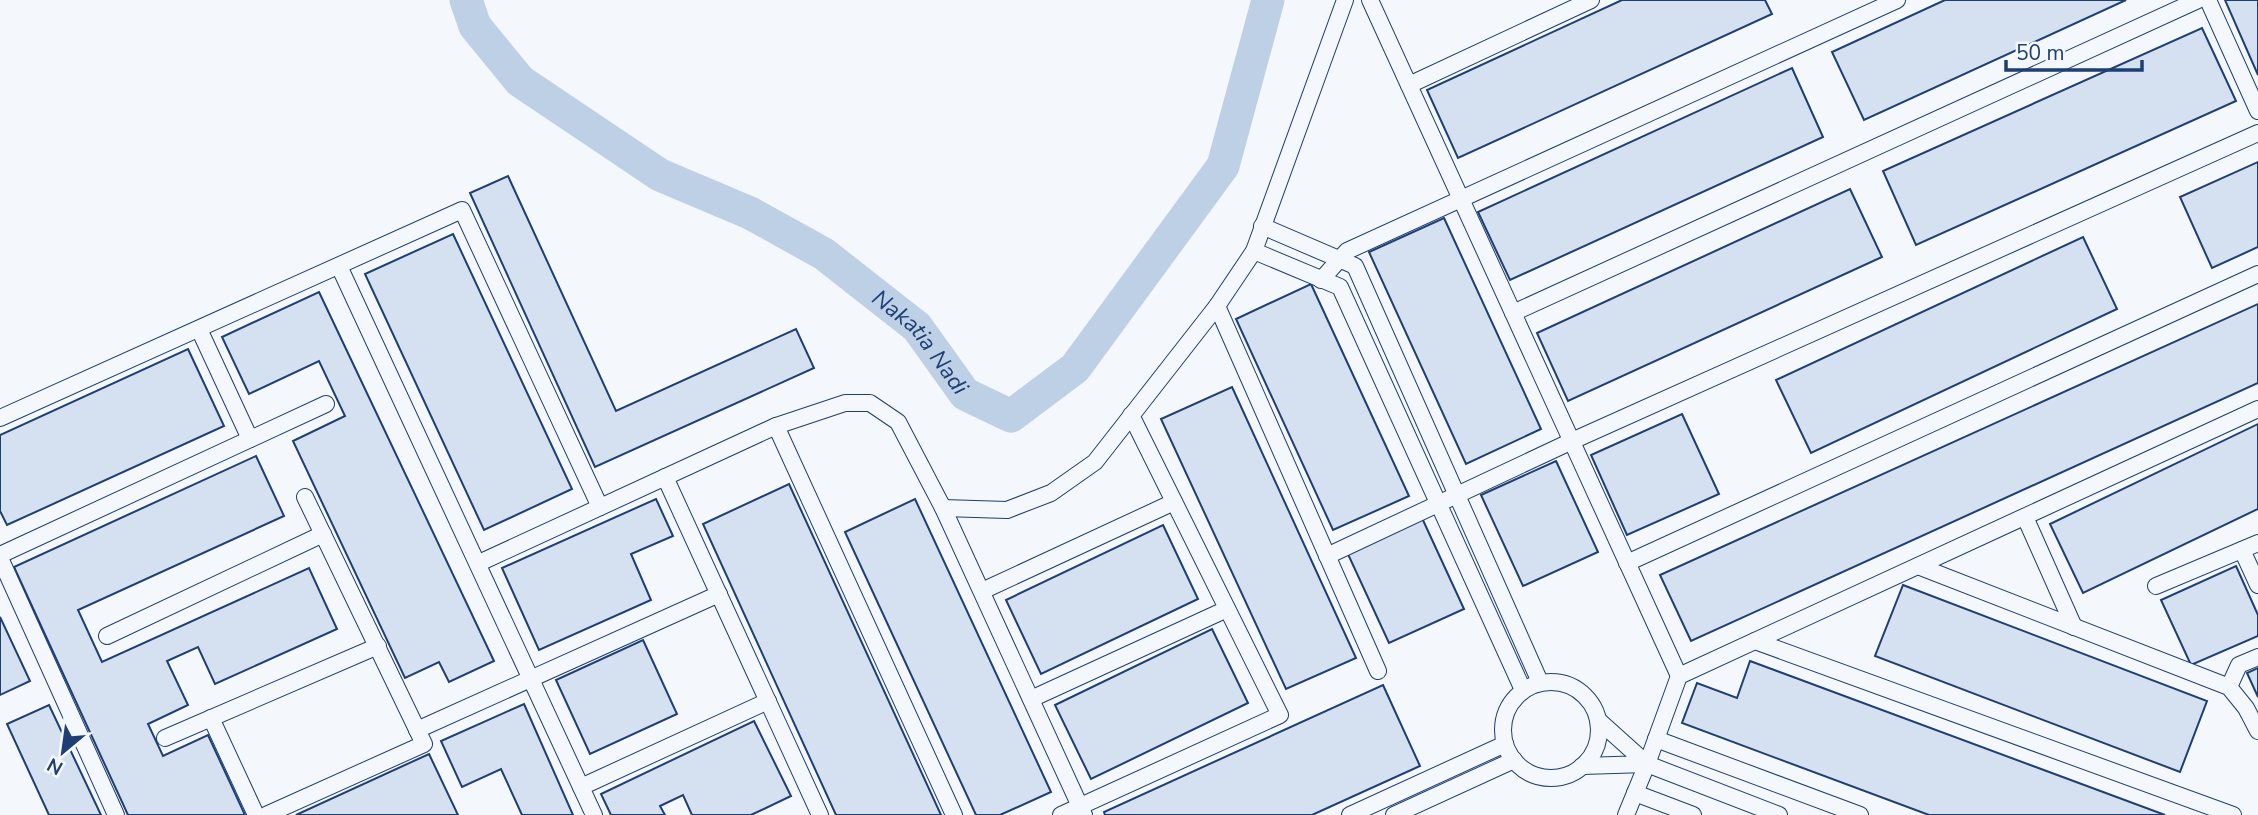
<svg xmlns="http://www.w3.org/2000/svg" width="2258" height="815" viewBox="0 0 2258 815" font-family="'Nunito Sans',sans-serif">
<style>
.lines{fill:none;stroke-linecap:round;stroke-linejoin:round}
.river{stroke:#bed0e5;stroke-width:33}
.building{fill:#d5e0f0;stroke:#1d3f73;stroke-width:2}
.minor-casing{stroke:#1d3f73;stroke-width:18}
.minor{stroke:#f4f7fb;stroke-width:16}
.labels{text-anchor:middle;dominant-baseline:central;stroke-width:5;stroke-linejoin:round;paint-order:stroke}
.water-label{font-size:23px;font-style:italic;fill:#1d3f73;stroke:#f4f7fb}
</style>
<rect width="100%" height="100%" fill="#f4f7fb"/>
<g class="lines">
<path class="river" id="s1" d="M 466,0 L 475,26 L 520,81 L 660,175 L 750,213 L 824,254 L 917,327 L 965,394 L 1011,416 L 1075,368 L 1223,166 L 1268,0"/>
</g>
<g class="building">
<polygon points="1622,0 1765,0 1772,14 1458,158 1427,90"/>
<polygon points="1945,0 2126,0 1864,120 1832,52"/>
<polygon points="2225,0 2258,0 2258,75"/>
<polygon points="2202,28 2236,101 1916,245 1883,171"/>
<polygon points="1792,68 1823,137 1510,280 1478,212"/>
<polygon points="2258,162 2258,247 2212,268 2180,197"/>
<polygon points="508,176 616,411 796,329 814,368 595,467 470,193"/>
<polygon points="1850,189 1882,257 1568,401 1537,333"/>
<polygon points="1444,218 1541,429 1466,464 1369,252"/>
<polygon points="453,234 572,489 484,530 365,274"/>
<polygon points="2083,237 2117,309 1811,453 1776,380"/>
<polygon points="1311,284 1409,496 1333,530 1236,319"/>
<polygon points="319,292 494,661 449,682 439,662 405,678 293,441 345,416 319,361 249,394 222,337"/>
<polygon points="2258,304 2258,383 1691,641 1660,575"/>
<polygon points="188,349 224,426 7,525 0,511 0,435"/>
<polygon points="1232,387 1356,658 1286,689 1161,419"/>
<polygon points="1682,414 1719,494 1627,535 1591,455"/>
<polygon points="2258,424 2258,509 2083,593 2050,524"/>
<polygon points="256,456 284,516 78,610 102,662 309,568 337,629 215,684 198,647 167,661 188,705 148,724 163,756 208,735 245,815 128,815 14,567"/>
<polygon points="1556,461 1598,552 1523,586 1481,495"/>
<polygon points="789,484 941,815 836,815 703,524"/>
<polygon points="656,499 673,536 631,554 651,600 539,650 502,568"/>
<polygon points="915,499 1051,792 1000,815 976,815 845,532"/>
<polygon points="1422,518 1464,609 1389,643 1347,552"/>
<polygon points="1163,525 1198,599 1041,674 1006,600"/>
<polygon points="2236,566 2258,615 2258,636 2191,665 2161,600"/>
<polygon points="1903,585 2207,701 2180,772 1875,656"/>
<polygon points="0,617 30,681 0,695"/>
<polygon points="1212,629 1248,703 1091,779 1055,705"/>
<polygon points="643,640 677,714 590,754 556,680"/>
<polygon points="1750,661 2165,815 1929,815 1682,723 1697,683 1737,698"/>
<polygon points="2258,668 2258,697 2247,673"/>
<polygon points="1383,685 1420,766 1312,815 1105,815 1104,812"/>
<polygon points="524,704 573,815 522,815 501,769 462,787 441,741"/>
<polygon points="49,705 101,815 49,815 7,724"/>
<polygon points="754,721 791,796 751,815 692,815 683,795 660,806 665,815 611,815 601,794"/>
<polygon points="429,754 458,815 296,815"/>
</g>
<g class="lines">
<defs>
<g id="minor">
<polyline points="1370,0 1679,676"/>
<polyline points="2208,0 2258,111"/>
<polyline points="1409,85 1591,0"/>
<polyline points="1262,226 1355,266 1540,682"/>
<polyline points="1254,251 1340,287 1523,690"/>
<polyline points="339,266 594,815"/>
<polyline points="1321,280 1347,251 1897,0"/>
<polyline points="1217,306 1378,671"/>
<polyline points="1513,313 2198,0"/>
<polyline points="199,329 250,439"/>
<polyline points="0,418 462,210 600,507"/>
<polyline points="776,426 954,815"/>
<polyline points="665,477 820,815"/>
<polyline points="943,508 1007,510 1051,493 1095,462 1217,306 1254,251 1345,0"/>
<polyline points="2025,517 2074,627"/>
<polyline points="2242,550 2258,585"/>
<polyline points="0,555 326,404"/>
<polyline points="1327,556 1572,441 2258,133"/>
<polyline points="0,558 116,815"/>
<polyline points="479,563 776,426 845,403 870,403 898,422 943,508 1084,815"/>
<polyline points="1627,563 2258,274"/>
<polyline points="1918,566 2229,687 2246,708 2258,731"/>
<polyline points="2156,586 2258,543"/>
<polyline points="982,591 1174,502"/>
<polyline points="107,636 323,534"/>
<polyline points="1755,641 2233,815"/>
<circle cx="1551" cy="730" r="48"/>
<polyline points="2229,687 2239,665 2258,657"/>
<polyline points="1031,699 1227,609"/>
<polyline points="211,718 256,815"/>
<polyline points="417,730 719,594"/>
<polyline points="165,738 378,646"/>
<polyline points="1656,739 1860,815"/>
<polyline points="1647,764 1779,815"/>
<polyline points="1582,766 1647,764 1598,720"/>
<polyline points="581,787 768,701"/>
<polyline points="1635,793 1693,815"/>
<polyline points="266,815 424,744 305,497"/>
<polyline points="1061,815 1280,715 1131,415"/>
<polyline points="1350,815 1505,744"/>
<polyline points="1394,815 1514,760"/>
<polyline points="1626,815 1647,764 1679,676 2258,409"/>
</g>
</defs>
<use href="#minor" class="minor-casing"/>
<use href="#minor" class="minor"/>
</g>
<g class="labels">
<g class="water-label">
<text stroke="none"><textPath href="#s1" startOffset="581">Nakatia Nadi</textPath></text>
</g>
</g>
<g transform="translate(63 752) rotate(209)" stroke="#f4f7fb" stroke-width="5" paint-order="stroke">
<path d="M0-5L12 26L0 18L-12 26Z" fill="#1d3f73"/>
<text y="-10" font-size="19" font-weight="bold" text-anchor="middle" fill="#1d3f73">N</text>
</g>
<path d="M2006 60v10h136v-10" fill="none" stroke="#1d3f73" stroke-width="3.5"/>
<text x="2016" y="60" font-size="21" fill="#1d3f73" stroke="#f4f7fb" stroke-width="5" paint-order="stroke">50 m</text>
</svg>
